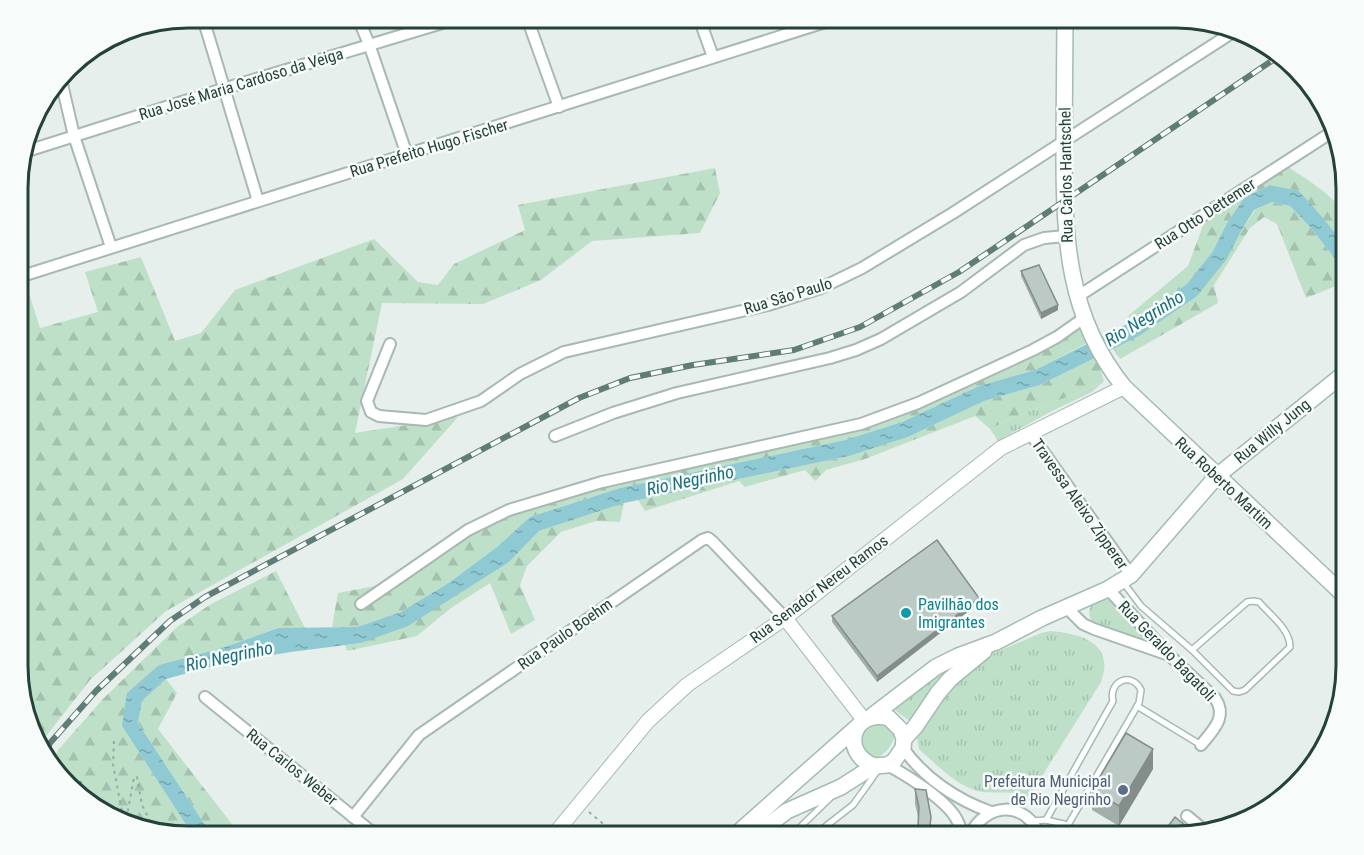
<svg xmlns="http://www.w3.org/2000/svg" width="1364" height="855" viewBox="0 0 1364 855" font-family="'Roboto Condensed',sans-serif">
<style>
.grass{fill:url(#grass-tufts)}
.forest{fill:url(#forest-firs)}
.garden{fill:#bfe0c8}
.water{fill:url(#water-ripples)}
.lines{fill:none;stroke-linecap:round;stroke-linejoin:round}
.service-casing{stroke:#a8b8b2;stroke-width:8}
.minor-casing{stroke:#a8b8b2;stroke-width:14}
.tertiary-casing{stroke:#a8b8b2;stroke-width:16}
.secondary-casing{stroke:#a4bbb3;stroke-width:18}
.path{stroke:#86b3a5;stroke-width:2;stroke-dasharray:3 4.5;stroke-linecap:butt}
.service{stroke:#fff;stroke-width:5}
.minor{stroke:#fff;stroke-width:10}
.tertiary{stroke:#fff;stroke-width:14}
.secondary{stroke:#fff;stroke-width:15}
.rail-casing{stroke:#5f7d75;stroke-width:6}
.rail{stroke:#f7fbf9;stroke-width:4;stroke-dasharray:11;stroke-linecap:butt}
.wall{fill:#a1aea9}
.shaded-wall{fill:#838d89}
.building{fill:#bbcac4;stroke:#838d89;stroke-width:1.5}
.culture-dot{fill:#0f9aa8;stroke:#f7fbf9;stroke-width:2}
.service-dot{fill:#5c6f8a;stroke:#f7fbf9;stroke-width:2}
.labels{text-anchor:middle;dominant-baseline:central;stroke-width:5;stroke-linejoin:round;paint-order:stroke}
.street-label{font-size:16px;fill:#24423a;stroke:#f7fbf9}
.culture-label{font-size:16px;fill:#0d838f;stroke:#f7fbf9;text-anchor:start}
.service-label{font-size:16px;fill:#4e5e75;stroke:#f7fbf9;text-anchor:end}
.water-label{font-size:18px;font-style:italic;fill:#1c6f80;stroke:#f7fbf9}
.rim{fill:none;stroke:#24423a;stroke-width:3}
</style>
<defs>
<pattern id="grass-tufts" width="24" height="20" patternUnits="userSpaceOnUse" patternTransform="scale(1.5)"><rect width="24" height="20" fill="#bfe0c8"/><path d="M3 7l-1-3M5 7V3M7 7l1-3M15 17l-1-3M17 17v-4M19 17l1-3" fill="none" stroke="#a4c1ad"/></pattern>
<pattern id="forest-firs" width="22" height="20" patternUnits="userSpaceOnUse" patternTransform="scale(1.5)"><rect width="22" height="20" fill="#bfe0c8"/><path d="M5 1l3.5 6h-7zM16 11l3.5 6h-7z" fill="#a4c1ad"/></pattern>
<pattern id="water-ripples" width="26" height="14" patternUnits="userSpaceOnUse" patternTransform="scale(1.5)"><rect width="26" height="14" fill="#8ec9d4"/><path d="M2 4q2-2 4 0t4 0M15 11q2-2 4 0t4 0" fill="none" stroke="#74a5ad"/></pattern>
</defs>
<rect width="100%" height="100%" fill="#e6efeb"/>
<g class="grass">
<path d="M 1104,381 L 1092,392 L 1050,412 L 998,441 L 990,429 C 1026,409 1067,400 1104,381 Z"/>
<path d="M 1102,598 L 1109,600 L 1115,604 L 1155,642 L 1155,645 L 1096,626 C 1085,615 1088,603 1102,598 Z"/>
<path d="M 1051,631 C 1083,634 1115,644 1101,682 L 1029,797 C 1012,790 1000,794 983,792 C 960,789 941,768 924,754 L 919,749 L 917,738 L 935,707 L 951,686 L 987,656 L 1041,633 Z"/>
<polygon points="968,654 911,722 892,708 917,686"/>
</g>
<g class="forest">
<path d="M 1283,164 C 1299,174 1337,197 1344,214 C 1348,223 1346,237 1346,247 L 1299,191 L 1270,185 L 1244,198 L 1227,223 L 1213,251 L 1187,284 L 1131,322 L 1128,316 L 1188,266 L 1208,212 Z"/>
<polygon points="715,168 720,193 700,233 592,241 541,280 483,304 382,303 355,433 458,417 403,479 166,611 90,680 40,744 19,689 19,286 26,284 40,328 98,312 85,272 141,257 175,341 201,333 235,290 374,239 418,282 438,285 454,264 525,230 518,205"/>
<polygon points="1272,202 1290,206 1311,228 1346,273 1346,282 1306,298 1277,224 1264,217 1250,228 1214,285 1218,303 1120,359 1113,348 1139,336 1167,316 1241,231 1255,210"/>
<polygon points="1076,323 1087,343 1035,370 979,386 902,422 845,440 620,488 530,517 497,547 450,582 401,612 357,627 332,627 338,593 391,583 509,510 840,429 918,403"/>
<path d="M 1096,357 L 1104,381 C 1067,400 1026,409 990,429 L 975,416 L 865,459 L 826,470 L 815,481 L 805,470 L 745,487 L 739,481 L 645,511 L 638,500 L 849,456 L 908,437 L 984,401 L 1040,385 Z"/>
<polygon points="624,503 620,522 596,521 561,532 527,566 520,585 535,620 511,634 490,583 451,608 417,636 347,651 345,645 361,643 509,562 539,531"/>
<polygon points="276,571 305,628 277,628 225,647 159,665 122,726 194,837 188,837 94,809 50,765 58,750 104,698 177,627 211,604"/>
<polygon points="166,679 177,693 158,729 242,837 213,837 138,723 142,701"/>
</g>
<path class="garden" d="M 874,722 L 886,726 L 894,732 C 896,743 884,756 874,759 L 863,750 L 861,734 L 864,725 Z"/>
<polygon class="water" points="1270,185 1299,191 1323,218 1346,247 1346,273 1311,228 1290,206 1272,202 1254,210 1241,231 1226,260 1197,296 1139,336 1040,385 984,401 908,437 849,456 624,503 539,531 509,562 408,626 361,643 291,652 228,662 166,679 142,701 138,723 213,837 194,837 122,726 127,693 159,665 225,647 278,628 357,627 401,612 450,582 497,547 530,517 620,488 845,440 902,422 979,386 1035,370 1131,322 1187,284 1213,251 1227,223 1244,198"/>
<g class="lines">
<defs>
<g id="service">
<path d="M 1123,582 L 1141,606 L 1192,650 L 1233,691 L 1239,692 L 1245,690 L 1290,647 C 1290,629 1270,615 1259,602 L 1253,601 L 1247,602 L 1192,650"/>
<polyline points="1137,706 1201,745"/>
<path d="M 1046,820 L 1113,701 C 1108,681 1132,671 1141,690 L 1139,703 L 1068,825 L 1064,837"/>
<polyline points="1032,821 1046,820 1068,825"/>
<polyline points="824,828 835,837"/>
<polyline points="790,837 830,798"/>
<polyline points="812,837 853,805 878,770"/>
</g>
<g id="minor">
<polyline points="203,18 258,201"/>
<polyline points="358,18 369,44 407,155"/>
<polyline points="527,18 559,107"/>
<polyline points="699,18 713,57"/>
<polyline points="61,80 74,136 111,247"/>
<polyline points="24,152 223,89 459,18"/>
<polyline points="19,277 838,18"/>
<polyline points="1077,297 1332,132"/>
<polyline points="390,344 367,401 371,412 379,416 426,420 481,401 520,374 564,352 768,305 821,288 862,268 953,213 1230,34"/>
<polyline points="1030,433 1131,575"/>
<polyline points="555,436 613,413 677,393 830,358 856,350 881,339 961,292 1024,245 1044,238 1066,236"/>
<path d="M 1108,589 L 1169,655 L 1215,698 C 1228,717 1213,730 1201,745"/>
<polyline points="1336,589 1346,580"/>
<polyline points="361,604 468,530 509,510 602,482 861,424 918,403 1033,350 1057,337 1084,318"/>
<polyline points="1066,607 1083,624 1094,629 1166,654"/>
<polyline points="205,697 378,837"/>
<path d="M 903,748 C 924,778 957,800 991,812"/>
<path d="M 887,765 C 907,775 942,798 954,815 C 959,822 961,830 964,837"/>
<polyline points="1187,816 1205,831"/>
<polyline points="353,817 419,735 702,540 708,538 713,542 785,618"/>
<path d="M 969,837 C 984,802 1027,799 1040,837"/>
</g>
<g id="tertiary">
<polyline points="785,618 864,720"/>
<polyline points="552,837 648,721 687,685 785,618 1001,448 1124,387"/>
</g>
<g id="secondary">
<path d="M 1065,18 C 1065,62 1064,106 1064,150 C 1064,237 1067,317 1124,387 L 1346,597"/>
<polyline points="872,716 936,667 958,656 996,642 1042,618 1108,589 1131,575 1217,476 1346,372"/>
<path d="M 874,766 C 839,752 853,708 889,718 L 901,730 L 904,739"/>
<polyline points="733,837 857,727"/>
<polyline points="752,837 787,811 841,787 874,766 887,765 894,761 903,748 904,739 915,727 938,693 950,679 984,651"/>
</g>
</defs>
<use href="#service" class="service-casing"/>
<use href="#minor" class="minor-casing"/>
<use href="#tertiary" class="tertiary-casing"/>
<use href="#secondary" class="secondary-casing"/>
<g class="path">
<polyline points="114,741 113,764 123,817"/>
<polyline points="67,782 81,780 81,783 76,791"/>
<polyline points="589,812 619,837"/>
<polyline points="125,818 127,816 134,777 137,777 142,805 151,823 166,830"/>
<polyline points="144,824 155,827"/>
</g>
<use href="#service" class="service"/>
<use href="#minor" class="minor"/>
<use href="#tertiary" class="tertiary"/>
<use href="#secondary" class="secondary"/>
<defs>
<polyline id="rail" points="44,754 50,743 96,691 170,621 205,597 579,398 630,378 693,365 794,350 860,327 959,272 1279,56"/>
</defs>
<use href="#rail" class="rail-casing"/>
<use href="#rail" class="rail"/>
</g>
<g class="wall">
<polygon points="1021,271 1058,310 1041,319 1021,276"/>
<polygon points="979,603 877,682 832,622 832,616"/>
<polygon points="1153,769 1119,826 1092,810 1092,790"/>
<polygon points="915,789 931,832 918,826 919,820 915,804"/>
</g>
<g class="shaded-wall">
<polygon points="1058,305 1058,310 1041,319 1041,313"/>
<polygon points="979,598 979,603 877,682 877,676"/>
<polygon points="1153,749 1153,769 1119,826 1119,806"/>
<polygon points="931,817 931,837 927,837"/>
</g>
<g class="building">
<polygon points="1039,265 1058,305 1041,313 1021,271"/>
<polygon points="937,540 979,598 877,676 832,616"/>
<polygon points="1126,733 1153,749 1119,806 1092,790"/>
<polygon points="915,789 926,790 931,817 929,833 927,837 912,837 918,826 919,807"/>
<polygon points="1254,808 1262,813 1248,818"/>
<polygon points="1175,817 1196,834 1187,837 1160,837"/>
<polygon points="624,826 638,837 615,837"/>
</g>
<circle class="culture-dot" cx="906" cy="613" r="6"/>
<circle class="service-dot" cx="1123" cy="790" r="6"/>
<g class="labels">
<g class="street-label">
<text transform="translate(241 84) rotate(-17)">Rua José Maria Cardoso da Veiga</text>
<text transform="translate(429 148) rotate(-17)">Rua Prefeito Hugo Fischer</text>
<text transform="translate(1066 175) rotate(-91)">Rua Carlos Hantschel</text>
<text transform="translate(1205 214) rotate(-33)">Rua Otto Dettemer</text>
<text transform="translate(788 296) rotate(-17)">Rua São Paulo</text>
<text transform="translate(1272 431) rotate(-39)">Rua Willy Jung</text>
<text transform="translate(1224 483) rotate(43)">Rua Roberto Martim</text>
<text transform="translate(1080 504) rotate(55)">Travessa Aleixo Zipperer</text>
<text transform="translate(819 589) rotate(-37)">Rua Senador Nereu Ramos</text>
<text transform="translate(565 634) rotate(-35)">Rua Paulo Boehm</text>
<text transform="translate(1167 651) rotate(46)">Rua Geraldo Bagatoli</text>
<text transform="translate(292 767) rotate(39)">Rua Carlos Weber</text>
</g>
<g class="culture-label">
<text x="918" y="604">Pavilhão dos<tspan x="918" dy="18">Imigrantes</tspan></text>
</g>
<g class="service-label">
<text x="1111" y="781">Prefeitura Municipal<tspan x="1111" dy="18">de Rio Negrinho</tspan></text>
</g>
<g class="water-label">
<text transform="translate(1144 318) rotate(-32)">Rio Negrinho</text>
<text transform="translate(690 480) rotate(-12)">Rio Negrinho</text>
<text transform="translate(229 656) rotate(-12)">Rio Negrinho</text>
</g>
</g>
<path d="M0 0H1364V855H0ZM188 28H1176A160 160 0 0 1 1336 188V666A160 160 0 0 1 1176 826H188A160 160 0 0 1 28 666V188A160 160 0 0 1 188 28Z" fill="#f7fbf9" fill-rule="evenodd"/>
<path class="rim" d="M188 28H1176A160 160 0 0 1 1336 188V666A160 160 0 0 1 1176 826H188A160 160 0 0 1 28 666V188A160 160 0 0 1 188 28Z"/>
</svg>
